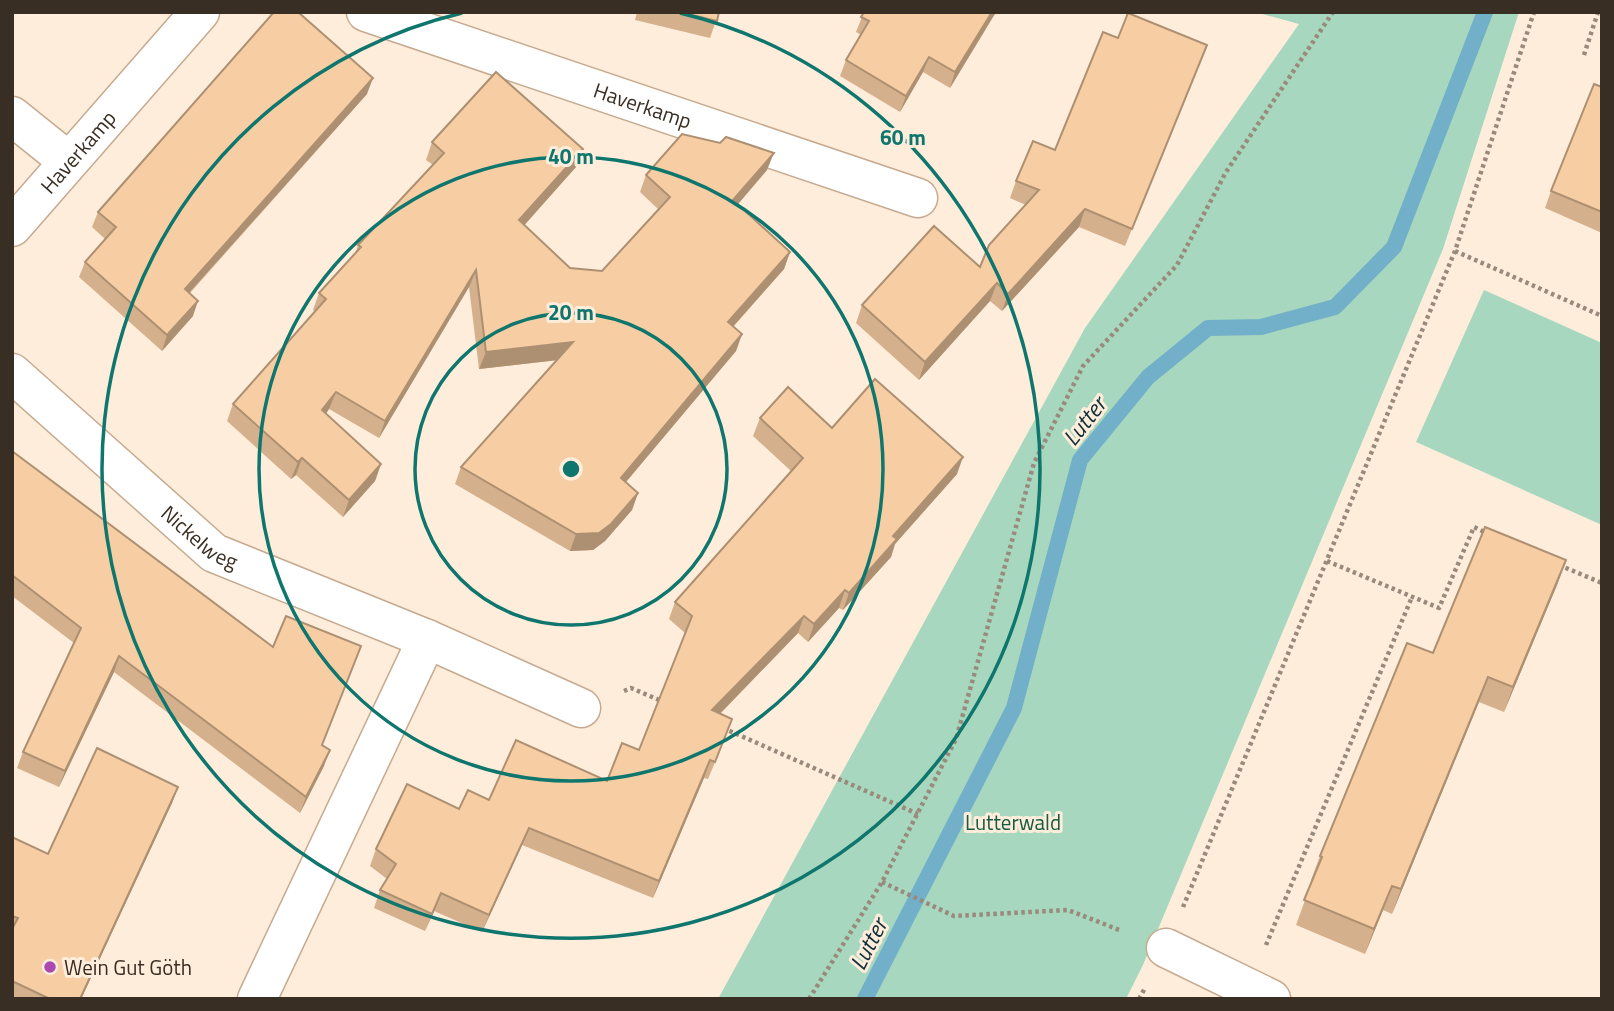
<svg xmlns="http://www.w3.org/2000/svg" width="1614" height="1011" viewBox="0 0 1614 1011" font-family="'Titillium Web',sans-serif">
<style>
.green{fill:#a7d7be}
.lines{fill:none;stroke-linecap:round;stroke-linejoin:round}
.stream{stroke:#72afc8;stroke-width:16}
.minor-casing{stroke:#c6aa8f;stroke-width:41}
.path{stroke:#988a7c;stroke-width:4.5;stroke-dasharray:3.5 3.5;stroke-linecap:butt}
.minor{stroke:#fff;stroke-width:38}
.wall{fill:#d4b08c}
.shaded-wall{fill:#ad9072}
.building{fill:#f7cda3;stroke:#ad9072;stroke-width:2}
.ring{fill:none;stroke:#0f766e;stroke-width:3.5}
.poi-dot{fill:#aa49b1;stroke:#ffeddc;stroke-width:2.5}
.labels{text-anchor:middle;dominant-baseline:central;stroke-width:6;stroke-linejoin:round;paint-order:stroke}
.street-label{font-size:21px;fill:#392e23;stroke:#ffeddc}
.park-label{font-size:21px;fill:#165c40;stroke:#ffeddc}
.poi-label{font-size:21px;fill:#392e23;stroke:#ffeddc;text-anchor:start}
.water-label{font-size:23px;font-style:italic;fill:#112f3a;stroke:#ffeddc}
.centre{fill:#0f766e;stroke:#ffeddc;stroke-width:3.5}
.ring-label{font-size:21px;text-anchor:middle;font-weight:bold;fill:#0f766e;stroke:#ffeddc;stroke-width:6;stroke-linejoin:round;paint-order:stroke}
</style>
<rect width="100%" height="100%" fill="#ffeddc"/>
<g class="green">
<polygon points="1255,12 1519,12 1443,249 1143,965 1126,999 718,999 1085,328 1299,24"/>
<polygon points="1484,290 1602,343 1602,525 1416,442"/>
</g>
<g class="lines">
<polyline class="stream" points="865,999 1014,708 1080,460 1148,377 1208,328 1261,327 1335,307 1394,247 1485,12"/>
<defs>
<g id="minor">
<path id="s1" d="M 366,12 L 918,198"/>
<polyline points="12,116 68,161"/>
<path id="s2" d="M 12,227 L 200,12"/>
<path id="s3" d="M 12,373 L 214,553 L 427,639 L 581,708"/>
<polyline points="1166,948 1271,999"/>
<polyline points="257,999 427,639"/>
</g>
</defs>
<use href="#minor" class="minor-casing"/>
<g class="path">
<polyline points="1584,55 1598,12"/>
<polyline points="1455,251 1602,316"/>
<polyline points="1327,561 1439,608 1474,527 1486,533"/>
<polyline points="1559,565 1602,583"/>
<polyline points="624,691 631,688 664,702"/>
<polyline points="723,728 918,814"/>
<polyline points="882,882 954,916 1068,910 1122,931"/>
<polyline points="1183,907 1455,251 1534,12"/>
<polyline points="1266,945 1412,597"/>
<polyline points="809,999 882,882 956,739 1034,463 1083,366 1177,265 1226,172 1333,12"/>
<polyline points="1139,999 1145,988"/>
</g>
<use href="#minor" class="minor"/>
</g>
<g class="wall">
<polygon points="637,12 719,12 710,38 635,20"/>
<polygon points="864,12 996,12 950,88 923,72 900,112 840,76 846,60 861,35 856,32"/>
<polygon points="1118,38 1207,45 1125,246 1079,227 1002,311 990,301 919,380 856,323 862,305 980,267 1026,205 1010,198 1016,181 1055,150"/>
<polygon points="1602,87 1602,233 1545,208 1551,191"/>
<polygon points="367,94 190,293 193,316 162,351 79,277 85,262 105,239 92,227 98,212"/>
<polygon points="432,142 576,167 524,225 570,268 602,271 658,209 640,192 646,175 767,170 738,204 790,252 784,269 733,327 742,334 736,351 626,482 638,493 632,510 605,541 593,550 570,551 455,484 461,467 557,360 479,369 469,287 379,438 329,409 326,414 381,464 375,481 343,517 296,475 291,479 227,421 233,404 315,312 313,310 319,293 355,254 358,245 433,165 426,160"/>
<polygon points="760,418 832,428 957,474 895,544 891,557 843,610 839,608 808,642 798,633 720,714 726,736 708,779 704,778 653,898 522,845 482,932 434,911 425,931 374,908 380,890 387,879 370,866 376,849 459,809 489,800 607,781 639,750 685,633 669,619 675,602 791,471 753,436"/>
<polygon points="12,451 322,746 324,766 300,813 114,672 59,787 17,768 23,752 74,643 12,596"/>
<polygon points="1566,560 1557,585 1504,712 1479,702 1392,914 1383,910 1365,954 1296,925 1312,881 1311,880 1320,856 1433,653"/>
<polygon points="178,787 172,803 81,999 12,999 12,837 48,854"/>
</g>
<g class="shaded-wall">
<polygon points="992,12 996,12 950,88 955,72"/>
<polygon points="929,57 923,72 900,112 906,96"/>
<polygon points="373,78 367,94 179,304 185,289"/>
<polygon points="583,149 576,167 513,238 519,220"/>
<polygon points="774,153 767,170 727,217 733,200"/>
<polygon points="1085,209 1079,227 1002,311 1008,294"/>
<polygon points="790,252 784,269 722,339 728,322"/>
<polygon points="476,270 469,287 379,438 385,421"/>
<polygon points="997,283 990,301 919,380 925,362"/>
<polygon points="198,301 193,316 162,351 167,335"/>
<polygon points="742,334 736,351 615,495 621,478"/>
<polygon points="573,342 567,359 479,369 486,352"/>
<polygon points="336,392 329,409 316,427 322,410"/>
<polygon points="963,457 957,474 895,544 891,557 843,610 849,593 893,536"/>
<polygon points="302,458 296,475 291,479 298,462"/>
<polygon points="381,464 375,481 343,517 349,500"/>
<polygon points="638,493 632,510 605,541 593,550 570,551 576,534"/>
<polygon points="1566,560 1557,585 1504,712 1513,687"/>
<polygon points="845,590 839,608 808,642 814,624"/>
<polygon points="804,616 798,633 706,728 712,710"/>
<polygon points="119,656 114,672 59,787 65,771"/>
<polygon points="1488,677 1479,702 1392,914 1401,889"/>
<polygon points="330,750 324,766 300,813 306,797"/>
<polygon points="710,760 704,778 653,898 659,881"/>
<polygon points="178,787 172,803 81,999 80,999"/>
<polygon points="529,828 522,845 482,932 489,915"/>
<polygon points="1392,886 1383,910 1365,954 1374,929"/>
<polygon points="441,893 434,911 425,931 432,914"/>
</g>
<g class="building">
<polygon points="274,12 298,12 373,78 185,289 198,301 167,335 85,262 116,227 98,212"/>
<polygon points="680,12 719,12 717,21"/>
<polygon points="864,12 992,12 955,72 929,57 906,96 846,60 869,21 861,17"/>
<polygon points="1128,13 1207,45 1132,229 1085,209 1008,294 997,283 925,362 862,305 934,226 980,267 989,245 1039,190 1016,181 1033,141 1055,150 1103,32 1118,38"/>
<polygon points="496,72 583,149 519,220 570,268 602,271 670,197 646,175 682,134 720,143 726,137 774,153 733,200 790,252 728,322 742,334 621,478 638,493 611,524 599,533 576,534 461,467 573,342 486,352 476,270 385,421 336,392 322,410 381,464 349,500 302,458 298,462 233,404 326,299 319,293 361,247 358,245 444,153 432,142"/>
<polygon points="1594,84 1602,87 1602,212 1551,191"/>
<polygon points="875,379 963,457 893,536 897,539 849,593 845,590 814,624 804,616 712,710 732,719 715,762 710,760 659,881 529,828 489,915 441,893 432,914 380,890 396,864 376,849 407,784 459,809 468,790 489,800 516,740 607,781 622,743 639,750 692,616 675,602 803,458 760,418 788,387 832,428"/>
<polygon points="12,451 273,647 286,616 361,646 322,745 330,750 306,797 119,656 65,771 23,752 81,628 12,575"/>
<polygon points="1485,527 1566,560 1513,687 1488,677 1401,889 1392,886 1374,929 1304,900 1322,857 1320,856 1407,643 1433,653"/>
<polygon points="97,748 178,787 80,999 50,999 12,981 12,929 18,918 12,916 12,837 48,854"/>
</g>
<g class="ring">
<circle cx="571" cy="469" r="156"/>
<circle cx="571" cy="469" r="312"/>
<path d="M680 13A469 469 0 1 1 462 13"/>
</g>
<circle class="poi-dot" cx="50" cy="967" r="7"/>
<g class="labels">
<g class="street-label">
<text stroke="none"><textPath href="#s1" startOffset="292">Haverkamp</textPath></text>
<text stroke="none"><textPath href="#s2" startOffset="100">Haverkamp</textPath></text>
<text stroke="none"><textPath href="#s3" startOffset="250">Nickelweg</textPath></text>
</g>
<g class="park-label">
<text x="1013" y="822">Lutterwald</text>
</g>
<g class="poi-label">
<text x="64" y="967">Wein Gut Göth</text>
</g>
<g class="water-label">
<text transform="translate(1084 421) rotate(-52)">Lutter</text>
<text transform="translate(868 944) rotate(-63)">Lutter</text>
</g>
</g>
<circle cx="571" cy="469" r="10" class="centre"/>
<g class="ring-label">
<text x="903" y="145">60 m</text>
<text x="571" y="164">40 m</text>
<text x="571" y="320">20 m</text>
</g>
<rect width="1614" height="1011" fill="none" stroke="#392e23" stroke-width="28"/>
</svg>
